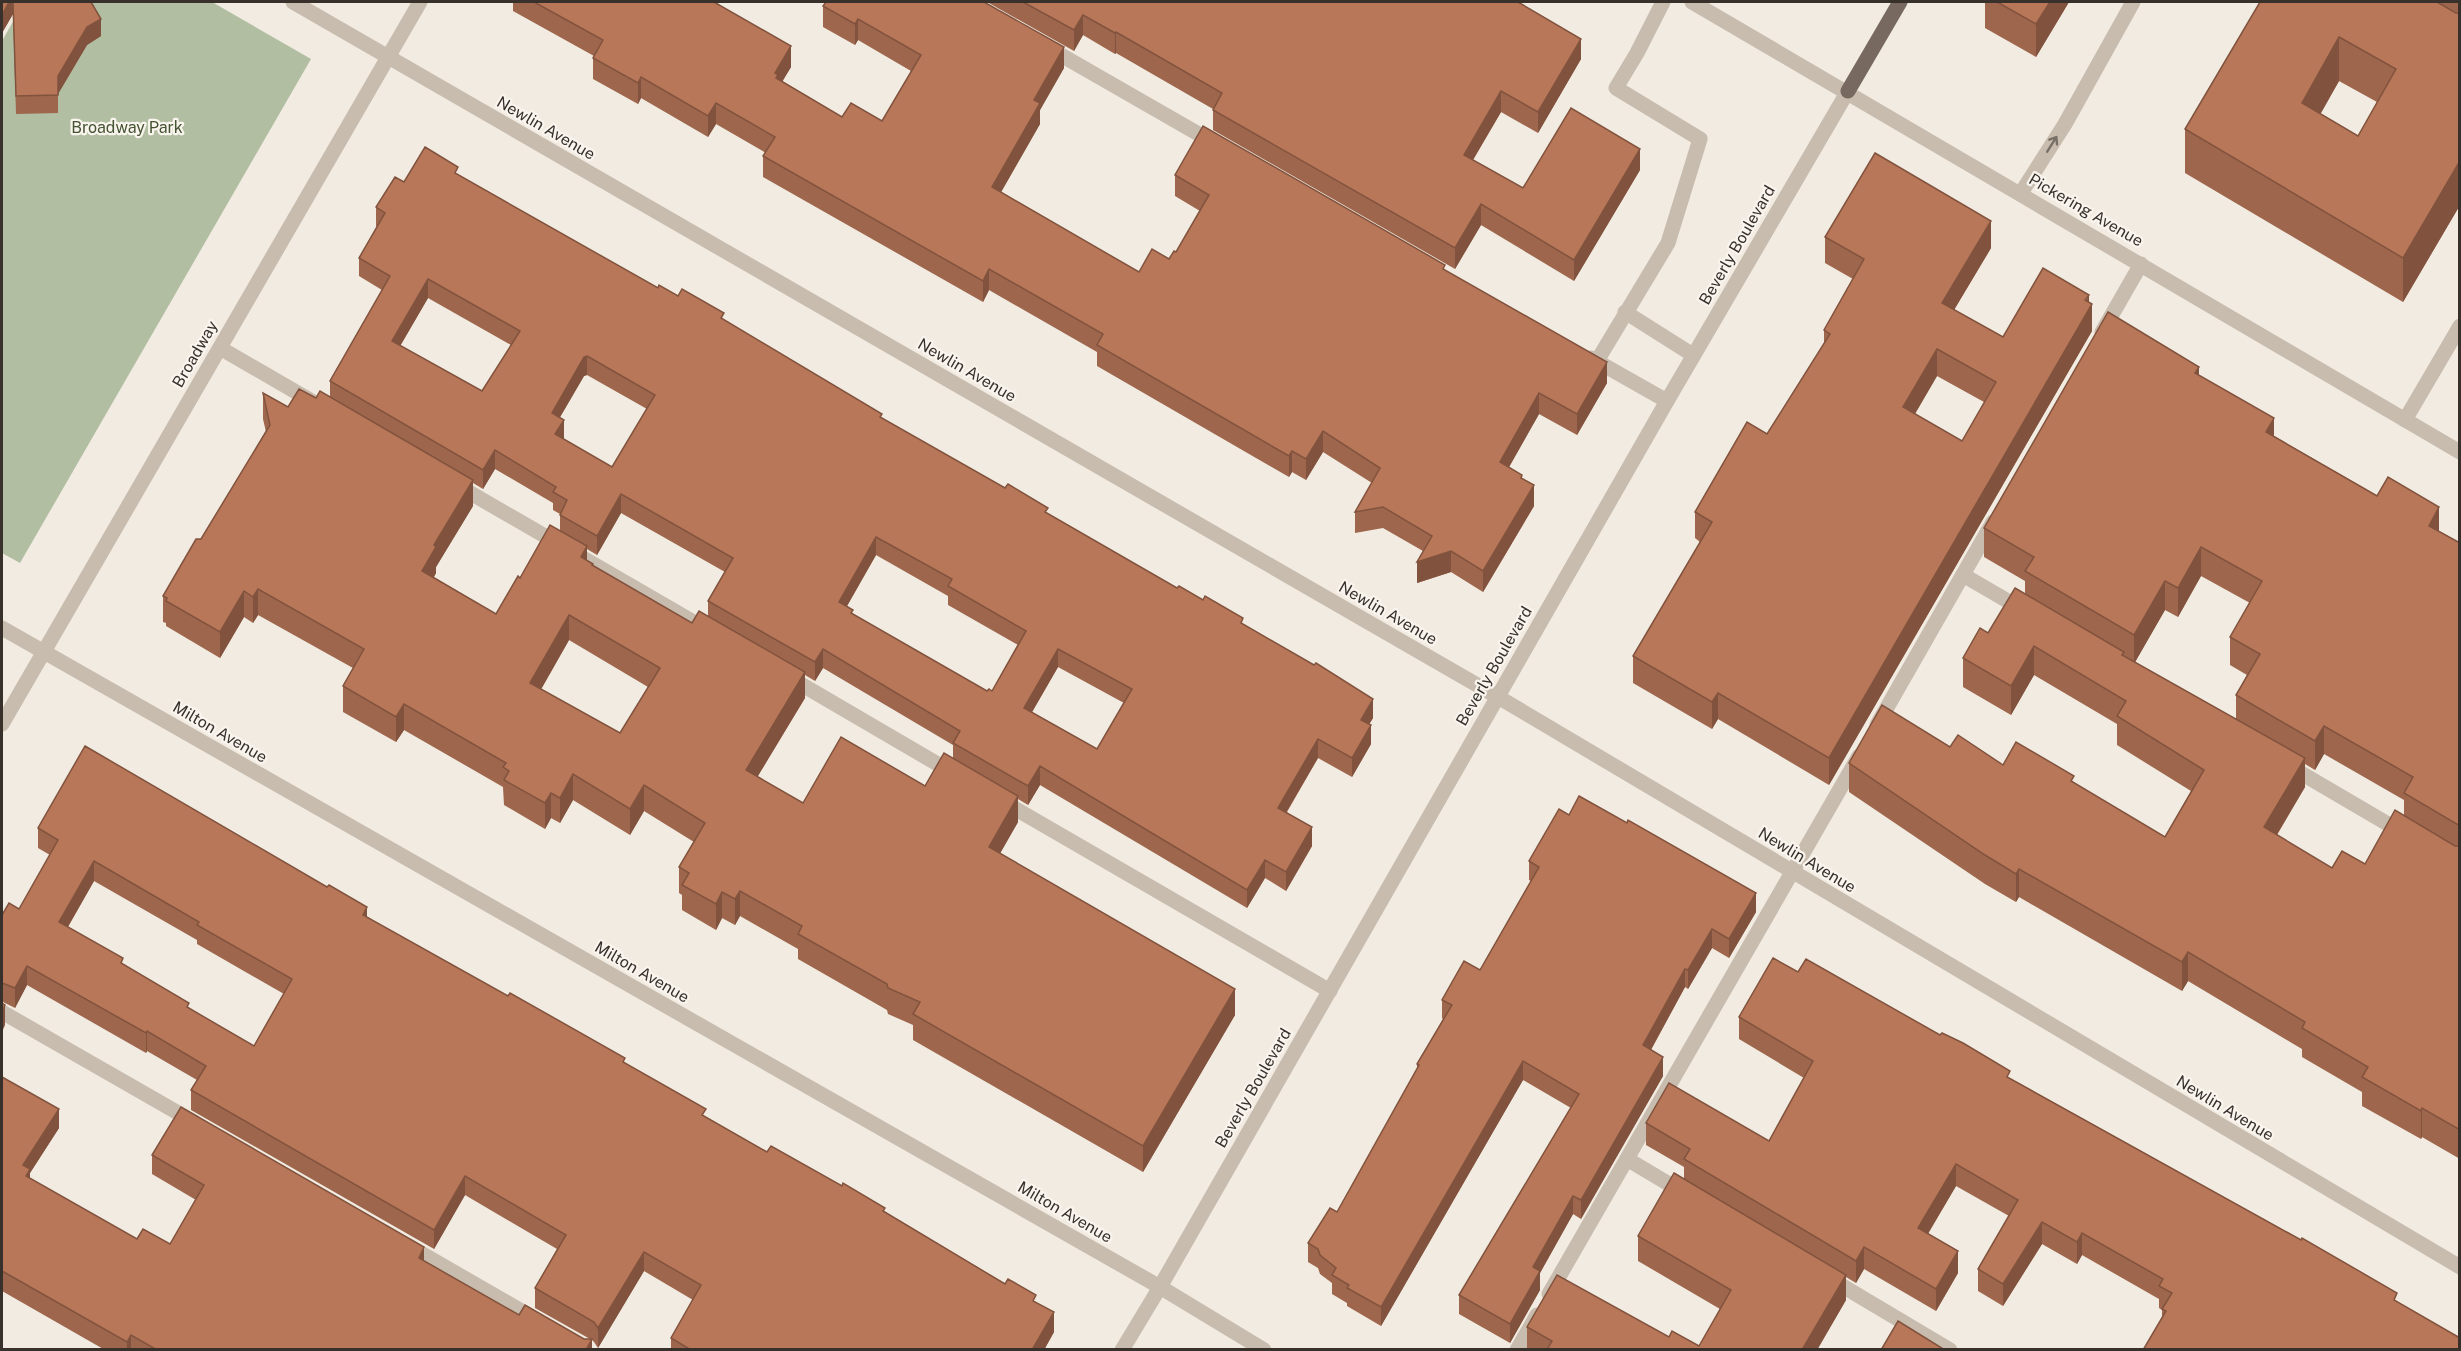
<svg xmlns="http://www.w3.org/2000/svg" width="2461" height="1351" viewBox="0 0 2461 1351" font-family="'Public Sans',sans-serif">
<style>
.green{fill:#b2bea2}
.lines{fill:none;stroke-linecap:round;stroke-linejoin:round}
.minor{stroke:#c8bcae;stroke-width:15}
.major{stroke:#77695f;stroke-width:15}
.wall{fill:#9e664c;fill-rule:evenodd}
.shaded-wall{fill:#81533e}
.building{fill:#b87758;stroke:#81533e;stroke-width:1.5;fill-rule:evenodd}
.oneway{stroke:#786f66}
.labels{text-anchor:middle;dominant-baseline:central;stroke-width:4.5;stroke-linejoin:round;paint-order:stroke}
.park-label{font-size:16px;fill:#445332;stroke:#f9f4ed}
.street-label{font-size:16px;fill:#37302b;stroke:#f9f4ed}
</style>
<rect width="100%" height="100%" fill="#f1ebe1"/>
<polygon class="green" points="24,2 212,2 311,59 20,563 2,553 2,41"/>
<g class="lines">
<g class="minor">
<polyline points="293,2 1498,697 2460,1267"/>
<polyline points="1692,2 2460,452"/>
<polyline points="1047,47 1216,144"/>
<polyline points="2021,193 2065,124 2133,2"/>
<polyline points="1625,312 1693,355"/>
<polyline points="2102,332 2141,264"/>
<polyline points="220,348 315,403"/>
<polyline points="1591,358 1667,401"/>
<polyline points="1597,361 1668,243 1700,139 1616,88 1637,53 1663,2"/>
<polyline points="2405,420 2460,326"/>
<polyline points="455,484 709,631"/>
<polyline points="1963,575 2025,611"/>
<polyline points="2,628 1160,1287 1264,1350"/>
<polyline points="787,676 953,773"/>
<polyline points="2,724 420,2"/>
<polyline points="1877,725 1993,522"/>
<polyline points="2289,766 2405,834"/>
<polyline points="1002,801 1330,991"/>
<polyline points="2,1012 194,1122"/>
<polyline points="1627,1159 1684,1193"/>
<polyline points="407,1245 537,1320"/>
<polyline points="1829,1278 1950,1350"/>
<polyline points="1549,1294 1859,756"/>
<polyline points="1122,1350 1160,1287 1667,401 1848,91"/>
<polyline points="1517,1350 1537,1315"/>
</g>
<polyline class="major" points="1848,91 1900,2"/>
</g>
<g class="wall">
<polygon points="2,2 101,36 87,45 58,94 58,113 16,114 13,14 2,33"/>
<polygon points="513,2 716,2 791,67 782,81 842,117 882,121 911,71 858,40 855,45 823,27 823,6 1064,68 1040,110 1040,124 1001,192 1139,272 1169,259 1176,252 1200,211 1175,196 1175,175 1445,270 1607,383 1577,435 1539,414 1509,467 1522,478 1534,506 1483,592 1451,572 1417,583 1423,551 1383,528 1355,533 1355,512 1372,483 1323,452 1306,480 1292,472 1289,477 1097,366 1097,352 989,290 983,302 763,177 763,156 766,153 716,124 708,137 641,98 638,104 593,79 593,58 594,56 513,11"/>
<polygon points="987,2 1518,2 1581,59 1538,133 1501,112 1473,160 1523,188 1640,170 1574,281 1481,225 1455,269 1213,130 1213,109 1116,53 1115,54 1083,35 1074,51"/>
<polygon points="1985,2 2069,2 2036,57 1985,28"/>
<path d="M 2260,2 L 2460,2 L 2460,205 L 2403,302 L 2185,173 L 2185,129 ZM 2339,81 L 2377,102 L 2358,136 L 2320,114 Z"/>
<path d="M 458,175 L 658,288 L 678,296 L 724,320 L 882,418 L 1177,588 L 1243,624 L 1373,718 L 1369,724 L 1371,744 L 1352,777 L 1318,758 L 1287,812 L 1312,846 L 1286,891 L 1265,878 L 1247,908 L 1040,785 L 1028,805 L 1018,799 L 1018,822 L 1000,853 L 1235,1015 L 1143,1172 L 913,1040 L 913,1025 L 888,1014 L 887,1010 L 798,959 L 798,949 L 740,916 L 735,925 L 722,918 L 716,930 L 682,910 L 682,895 L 679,893 L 679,867 L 694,842 L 644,811 L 630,835 L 573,800 L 560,823 L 551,818 L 545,829 L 504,805 L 503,787 L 404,730 L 396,742 L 343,712 L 343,686 L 353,668 L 258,615 L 253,623 L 244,617 L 220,658 L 166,626 L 166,623 L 163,622 L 163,596 L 201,539 L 266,432 L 263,419 L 263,393 L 288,407 L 316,398 L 330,397 L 330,381 L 382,290 L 359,276 L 359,258 L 377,227 L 376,226 L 376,207 L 404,182 ZM 428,298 L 511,345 L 482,391 L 400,346 ZM 587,375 L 647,409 L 612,467 L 563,439 L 560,417 L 584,376 ZM 495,469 L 553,503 L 553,510 L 560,514 L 560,530 L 520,578 L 496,614 L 434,577 L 436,573 L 436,567 L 473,506 L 473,483 L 483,489 ZM 621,513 L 725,572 L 708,601 L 708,616 L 692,623 L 593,566 L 587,561 L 587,549 L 597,555 ZM 876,555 L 948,596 L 948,605 L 1018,645 L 992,691 L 987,691 L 853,614 L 847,606 ZM 569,640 L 648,687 L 620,733 L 541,689 ZM 1058,667 L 1124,703 L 1097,749 L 1032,712 ZM 823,668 L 953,745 L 953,758 L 925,786 L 803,803 L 757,777 L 805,698 L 805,675 L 815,681 Z"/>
<path d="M 1825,237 L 1991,248 L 1954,310 L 2003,337 L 2089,302 L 2092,331 L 1829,785 L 1718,719 L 1712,729 L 1633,683 L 1633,656 L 1700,542 L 1695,538 L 1695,512 L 1767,434 L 1824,344 L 1824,330 L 1853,279 L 1825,263 ZM 1937,376 L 1984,402 L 1962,441 L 1915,414 Z"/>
<path d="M 2199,375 L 2274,436 L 2460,543 L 2460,1159 L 2422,1137 L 2421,1139 L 2362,1106 L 2362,1092 L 2302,1057 L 2302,1049 L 2188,981 L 2182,991 L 2019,897 L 2016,902 L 1985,884 L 1849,792 L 1849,763 L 1950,747 L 2003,765 L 2074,783 L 2165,837 L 2191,791 L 2117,745 L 2117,724 L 2034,675 L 2011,715 L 1963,687 L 1963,658 L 1988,633 L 2025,594 L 2025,581 L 1984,557 L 1984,528 ZM 2201,576 L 2250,603 L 2230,637 L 2230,665 L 2247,675 L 2236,695 L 2236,719 L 2135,662 L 2165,610 L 2178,617 ZM 2324,754 L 2404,800 L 2404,816 L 2365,864 L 2332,868 L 2277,835 L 2305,787 L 2305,764 L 2315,770 Z"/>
<polygon points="1569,815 1756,912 1729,958 1712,948 1688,989 1685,987 1651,1050 1663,1076 1581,1219 1573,1214 1540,1273 1540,1290 1510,1343 1459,1314 1459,1295 1571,1108 1523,1080 1381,1326 1347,1306 1347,1303 1332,1294 1332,1283 1320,1274 1318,1268 1308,1262 1308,1243 1337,1212 1417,1069 1417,1064 1443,1019 1442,1018 1442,1000 1480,970 1531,881 1529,880 1529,861"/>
<path d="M 38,828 L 367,917 L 625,1063 L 706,1117 L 767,1152 L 885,1212 L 1036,1302 L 1054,1332 L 1044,1350 L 671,1350 L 671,1338 L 693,1300 L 644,1271 L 598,1348 L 594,1342 L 592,1340 L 592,1350 L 105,1350 L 2,1291 L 2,1077 L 59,1128 L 30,1173 L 30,1179 L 137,1239 L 170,1244 L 196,1200 L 152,1174 L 152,1155 L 424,1261 L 519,1315 L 584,1339 L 590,1339 L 535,1308 L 535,1288 L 557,1249 L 465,1195 L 434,1249 L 191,1110 L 191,1090 L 197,1080 L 147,1051 L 146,1053 L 27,985 L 15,1008 L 3,1002 L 2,915 L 19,909 L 50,855 L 38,848 ZM 94,881 L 197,940 L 197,944 L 284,994 L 254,1046 L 189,1008 L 68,927 Z"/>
<polygon points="1798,972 2010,1078 2397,1293 2162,1316 2162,1310 2159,1308 2159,1299 2082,1255 2077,1264 2042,1244 2003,1306 1978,1291 1978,1269 2009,1216 1956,1186 1928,1234 1958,1273 1936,1311 1864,1269 1856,1283 1846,1277 1846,1300 1817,1350 1527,1350 1527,1327 1669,1337 1699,1346 1720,1309 1638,1261 1638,1236 1684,1179 1684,1167 1646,1145 1646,1123 1769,1141 1804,1078 1739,1039 1739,1017"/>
</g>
<g class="shaded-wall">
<polygon points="9,2 13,2 13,14 2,33 2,15"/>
<polygon points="2050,2 2069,2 2036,57 2036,24"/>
<polygon points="1083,15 1083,35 1074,51 1074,30"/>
<polygon points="101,19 101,36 87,45 58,94 58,76 87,27"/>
<polygon points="858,19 858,40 855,45 855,24"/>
<polygon points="1116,32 1116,53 1115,54 1115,33"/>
<polygon points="2339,37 2339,81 2302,147 2302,103"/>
<polygon points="1581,39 1581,59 1538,133 1538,112"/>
<polygon points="791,46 791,67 778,89 775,73"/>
<polygon points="1064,47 1064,68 1040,110 1040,124 992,208 992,187 1034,100"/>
<polygon points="641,77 641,98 638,104 638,83"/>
<polygon points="1501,91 1501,112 1464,175 1464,155"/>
<polygon points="716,103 716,124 708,137 708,116"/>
<polygon points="1640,149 1640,170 1574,281 1574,260"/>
<polygon points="2460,161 2460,205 2403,302 2403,258"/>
<polygon points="1481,204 1481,225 1455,269 1455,248"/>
<polygon points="1991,221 1991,248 1942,330 1942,303"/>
<polygon points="989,269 989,290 983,302 983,281"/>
<polygon points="428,279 428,298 392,360 392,341"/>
<polygon points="2089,295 2089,309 2092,304 2092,331 1829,785 1829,758"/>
<polygon points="1937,349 1937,376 1903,434 1903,407"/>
<polygon points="587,356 587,375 584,376 552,431 552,413 584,357"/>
<polygon points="1607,362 1607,383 1577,435 1577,414"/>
<polygon points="2199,367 2199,395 2195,373"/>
<polygon points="1539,393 1539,414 1500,483 1500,462"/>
<polygon points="2274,418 2274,447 2266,432"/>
<polygon points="564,420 564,438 555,453 555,434"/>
<polygon points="1323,431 1323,452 1306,480 1306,459"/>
<polygon points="495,450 495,469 483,489 483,470"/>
<polygon points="1292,451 1292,472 1289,477 1289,456"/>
<polygon points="473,480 473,506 436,567 436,573 422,596 422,571 434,545"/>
<polygon points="1534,485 1534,506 1483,592 1483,571"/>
<polygon points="621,494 621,513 597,555 597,536"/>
<polygon points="2439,507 2439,536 2429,526"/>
<polygon points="876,537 876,555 839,620 839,602"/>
<polygon points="587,546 587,572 581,557"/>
<polygon points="2201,547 2201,576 2178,617 2178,588"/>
<polygon points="1451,551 1451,572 1417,583 1417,562"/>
<polygon points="2165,581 2165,610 2134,664 2134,635"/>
<polygon points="258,589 258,615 253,623 253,597"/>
<polygon points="244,591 244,617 220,658 220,632"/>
<polygon points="569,615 569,640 530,709 530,683"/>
<polygon points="2034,646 2034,675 2011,715 2011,686"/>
<polygon points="823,649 823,668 815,681 815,662"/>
<polygon points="1058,649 1058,667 1024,726 1024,708"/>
<polygon points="805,672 805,698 746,796 746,770"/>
<polygon points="1718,693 1718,719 1712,729 1712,702"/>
<polygon points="1373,699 1373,718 1361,738 1361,720"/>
<polygon points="404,704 404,730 396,742 396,717"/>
<polygon points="1371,725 1371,744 1352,777 1352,758"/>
<polygon points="2324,726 2324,754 2315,770 2315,741"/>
<polygon points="1318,739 1318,758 1278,826 1278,808"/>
<polygon points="2305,758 2305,787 2264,856 2264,827"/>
<polygon points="1040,766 1040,785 1028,805 1028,786"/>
<polygon points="573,774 573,800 560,823 560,798"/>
<polygon points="644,785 644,811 630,835 630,809"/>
<polygon points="551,793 551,818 545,829 545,803"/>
<polygon points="1018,796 1018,822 989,873 989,847"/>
<polygon points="1312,827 1312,846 1286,891 1286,872"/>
<polygon points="1265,860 1265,878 1247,908 1247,890"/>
<polygon points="94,861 94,881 59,942 59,922"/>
<polygon points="2019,869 2019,897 2016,902 2016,874"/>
<polygon points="740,891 740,916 735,925 735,899"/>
<polygon points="722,892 722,918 716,930 716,904"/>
<polygon points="1756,893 1756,912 1729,958 1729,939"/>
<polygon points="367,907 367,927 363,915"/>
<polygon points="1712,929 1712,948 1688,989 1688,970"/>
<polygon points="2188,952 2188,981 2182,991 2182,962"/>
<polygon points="27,966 27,985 15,1008 15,988"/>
<polygon points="1685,969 1685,987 1643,1064 1643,1045"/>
<polygon points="2,983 3,983 3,1002 2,1003"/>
<polygon points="1235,989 1235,1015 1143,1172 1143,1146"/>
<polygon points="5,1005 5,1025 2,1032 2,1012"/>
<polygon points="147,1031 147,1051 146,1053 146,1033"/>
<polygon points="1663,1057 1663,1076 1581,1219 1581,1200"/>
<polygon points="1523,1061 1523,1080 1381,1326 1381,1307"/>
<polygon points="2422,1108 2422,1137 2421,1139 2421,1111"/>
<polygon points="59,1109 59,1128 30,1173 30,1189 23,1165"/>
<polygon points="1956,1164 1956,1186 1918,1250 1918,1228"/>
<polygon points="465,1176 465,1195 434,1249 434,1230"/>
<polygon points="1573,1196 1573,1214 1540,1273 1540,1290 1510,1343 1510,1324 1533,1267"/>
<polygon points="2042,1222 2042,1244 2003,1306 2003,1284"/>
<polygon points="2082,1233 2082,1255 2077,1264 2077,1242"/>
<polygon points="424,1247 424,1266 419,1258"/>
<polygon points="1864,1247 1864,1269 1856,1283 1856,1261"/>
<polygon points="1958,1251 1958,1273 1936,1311 1936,1289"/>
<polygon points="644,1252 644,1271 598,1348 598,1328"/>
<polygon points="1846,1275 1846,1300 1817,1350 1802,1350"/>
<polygon points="1054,1312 1054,1332 1044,1350 1032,1350"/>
<polygon points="131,1335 131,1350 127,1350 127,1342"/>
<polygon points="592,1339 592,1350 587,1350 587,1348"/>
</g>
<g class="building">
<polygon points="2,2 9,2 2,15"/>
<polygon points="13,2 91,2 101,19 87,27 58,76 58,95 16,96"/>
<polygon points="534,2 714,2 791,46 775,73 778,75 776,78 842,117 851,103 882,121 921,55 858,19 855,24 823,6 826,2 984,2 1064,47 1034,100 1040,103 992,187 1139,272 1152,249 1169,259 1174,251 1176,252 1209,195 1175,175 1203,126 1445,265 1443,269 1607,362 1577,414 1539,393 1500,462 1522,475 1521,478 1534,485 1483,571 1451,551 1417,562 1432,536 1383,507 1355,512 1380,468 1323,431 1306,459 1292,451 1289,456 1097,345 1103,334 989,269 983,281 763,156 775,137 716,103 708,116 641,77 638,83 593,58 603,40"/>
<polygon points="1023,2 1518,2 1581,39 1538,112 1501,91 1464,155 1523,188 1571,108 1640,149 1574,260 1481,204 1455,248 1213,110 1222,93 1116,32 1115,33 1083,15 1074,30"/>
<polygon points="1997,2 2050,2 2036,24"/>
<path d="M 2260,2 L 2437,2 L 2456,13 L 2460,13 L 2460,161 L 2403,258 L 2185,129 ZM 2339,37 L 2396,69 L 2358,136 L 2302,103 Z"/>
<path d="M 425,147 L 458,167 L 455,173 L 658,288 L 659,285 L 678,296 L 682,289 L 724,313 L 721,318 L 882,414 L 880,417 L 1005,488 L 1008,484 L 1048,508 L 1045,512 L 1177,588 L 1179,586 L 1203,600 L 1205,596 L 1243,618 L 1241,623 L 1314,665 L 1316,663 L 1373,699 L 1361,720 L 1371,725 L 1352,758 L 1318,739 L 1278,808 L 1312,827 L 1286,872 L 1265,860 L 1247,890 L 1040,766 L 1028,786 L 953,743 L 960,731 L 823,649 L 815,662 L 708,601 L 733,558 L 621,494 L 597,536 L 560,515 L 567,500 L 553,492 L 556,487 L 495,450 L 483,470 L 330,381 L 390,276 L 359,258 L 385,213 L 376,207 L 395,177 L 404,182 ZM 428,279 L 520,331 L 482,391 L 392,341 ZM 587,356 L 655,395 L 612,467 L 555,434 L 564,420 L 552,413 L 584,357 ZM 876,537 L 952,579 L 948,586 L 1026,631 L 992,691 L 989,689 L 987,691 L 851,613 L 853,610 L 839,602 ZM 1058,649 L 1132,689 L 1097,749 L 1024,708 Z"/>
<path d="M 1875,153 L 1991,221 L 1942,303 L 2003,337 L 2043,268 L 2089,295 L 2085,300 L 2092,304 L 1829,758 L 1718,693 L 1712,702 L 1633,656 L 1712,522 L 1695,512 L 1747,422 L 1767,434 L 1830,334 L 1824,330 L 1864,259 L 1825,237 ZM 1937,349 L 1996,382 L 1962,441 L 1903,407 Z"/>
<polygon points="2108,312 2199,367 2195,373 2274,418 2266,432 2377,496 2388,477 2439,507 2429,526 2460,543 2460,826 2404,793 2413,777 2324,726 2315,741 2236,695 2260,654 2230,637 2262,581 2201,547 2178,588 2165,581 2134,635 2025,571 2034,557 1984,528"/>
<path d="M 299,389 L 316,398 L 320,391 L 473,480 L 434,545 L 436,547 L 422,571 L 496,614 L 518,576 L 520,578 L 550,525 L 587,546 L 581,557 L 593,564 L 592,565 L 692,623 L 699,611 L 805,672 L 746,770 L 803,803 L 841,737 L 925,786 L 944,753 L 1018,796 L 989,847 L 1235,989 L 1143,1146 L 913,1014 L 920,1002 L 888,988 L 887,984 L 798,934 L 802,926 L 740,891 L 735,899 L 722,892 L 716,904 L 682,885 L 689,873 L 679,867 L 705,823 L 644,785 L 630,809 L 573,774 L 560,798 L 551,793 L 545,803 L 504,780 L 509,771 L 503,767 L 506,763 L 404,704 L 396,717 L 343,686 L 364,649 L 258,589 L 253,597 L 244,591 L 220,632 L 166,601 L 167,598 L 163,596 L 196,539 L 201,539 L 270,425 L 263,393 L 288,407 ZM 569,615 L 660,668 L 620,733 L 530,683 Z"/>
<polygon points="2015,588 2124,652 2122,655 2305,758 2264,827 2332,868 2342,851 2365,864 2395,810 2455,846 2460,846 2460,1130 2422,1108 2421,1111 2362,1077 2368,1067 2302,1028 2305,1022 2188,952 2182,962 2019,869 2016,874 1985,855 1849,763 1882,705 1950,747 1958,735 2003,765 2016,742 2074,776 2071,781 2165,837 2204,770 2117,716 2126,701 2034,646 2011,686 1963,658 1980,628 1988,633"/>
<path d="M 85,746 L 327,887 L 329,885 L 367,907 L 363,915 L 508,996 L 510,993 L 625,1058 L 623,1062 L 706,1109 L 702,1115 L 767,1152 L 771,1146 L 842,1186 L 843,1183 L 885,1208 L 883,1211 L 1005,1284 L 1008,1279 L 1036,1295 L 1033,1301 L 1054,1312 L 1032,1350 L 691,1350 L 671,1338 L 701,1285 L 644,1252 L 598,1328 L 594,1322 L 535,1288 L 566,1235 L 465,1176 L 434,1230 L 191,1090 L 206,1066 L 147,1031 L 146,1033 L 27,966 L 15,988 L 2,983 L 2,915 L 9,903 L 19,909 L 58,840 L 38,828 ZM 94,861 L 199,922 L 197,925 L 292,979 L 254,1046 L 187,1007 L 189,1003 L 121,963 L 123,958 L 59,922 Z"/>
<polygon points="1579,796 1627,823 1628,820 1756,893 1729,939 1712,929 1688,970 1685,969 1643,1045 1663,1057 1581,1200 1573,1196 1533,1267 1540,1271 1510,1324 1459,1295 1579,1094 1523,1061 1381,1307 1347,1288 1349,1285 1332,1275 1336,1268 1320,1255 1318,1249 1308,1243 1330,1208 1337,1212 1419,1065 1417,1064 1452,1005 1442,1000 1464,961 1480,970 1539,867 1529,861 1559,809 1569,815"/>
<polygon points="1773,958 1798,972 1806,959 1940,1035 1942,1033 1963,1043 2010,1071 2007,1077 2301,1240 2302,1238 2397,1293 2394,1300 2460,1338 2460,1350 2143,1350 2166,1311 2162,1309 2172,1293 2159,1286 2163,1279 2082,1233 2077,1242 2042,1222 2003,1284 1978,1269 2018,1200 1956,1164 1918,1228 1958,1251 1936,1289 1864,1247 1856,1261 1684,1159 1690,1149 1646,1123 1669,1083 1769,1141 1813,1061 1739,1017"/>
<polygon points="2,1003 5,1005 2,1012"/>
<polygon points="2,1077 59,1109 23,1165 30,1169 26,1176 137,1239 143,1229 170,1244 204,1185 152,1155 181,1107 424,1247 419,1258 519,1315 525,1305 584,1339 592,1339 587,1348 589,1350 157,1350 131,1335 127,1342 2,1271"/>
<polygon points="1674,1173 1846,1275 1802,1350 1551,1350 1548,1348 1552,1341 1527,1327 1557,1275 1669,1337 1672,1331 1699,1346 1731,1290 1638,1236"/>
<polygon points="1898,1321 1945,1350 1881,1350"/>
</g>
<defs><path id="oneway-shaft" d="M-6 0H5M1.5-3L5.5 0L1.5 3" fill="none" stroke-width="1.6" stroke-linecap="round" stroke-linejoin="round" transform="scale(1.5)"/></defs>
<use class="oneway" href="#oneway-shaft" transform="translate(2052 144) rotate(-58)"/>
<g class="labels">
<g class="park-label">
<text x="127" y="127">Broadway Park</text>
</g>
<g class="street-label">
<text transform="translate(546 128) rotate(30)">Newlin Avenue</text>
<text transform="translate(2086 210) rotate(30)">Pickering Avenue</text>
<text transform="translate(1737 245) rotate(-60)">Beverly Boulevard</text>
<text transform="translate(195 354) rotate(-60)">Broadway</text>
<text transform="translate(967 370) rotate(30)">Newlin Avenue</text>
<text transform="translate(1388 613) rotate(30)">Newlin Avenue</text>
<text transform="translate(1494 666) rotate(-60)">Beverly Boulevard</text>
<text transform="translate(220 732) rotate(30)">Milton Avenue</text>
<text transform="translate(1807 860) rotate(31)">Newlin Avenue</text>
<text transform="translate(642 972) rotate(30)">Milton Avenue</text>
<text transform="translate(1253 1088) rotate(-60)">Beverly Boulevard</text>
<text transform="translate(2225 1108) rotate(31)">Newlin Avenue</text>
<text transform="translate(1065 1212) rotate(30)">Milton Avenue</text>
</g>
</g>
<rect width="2461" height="1351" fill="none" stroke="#37302b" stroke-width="6"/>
</svg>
